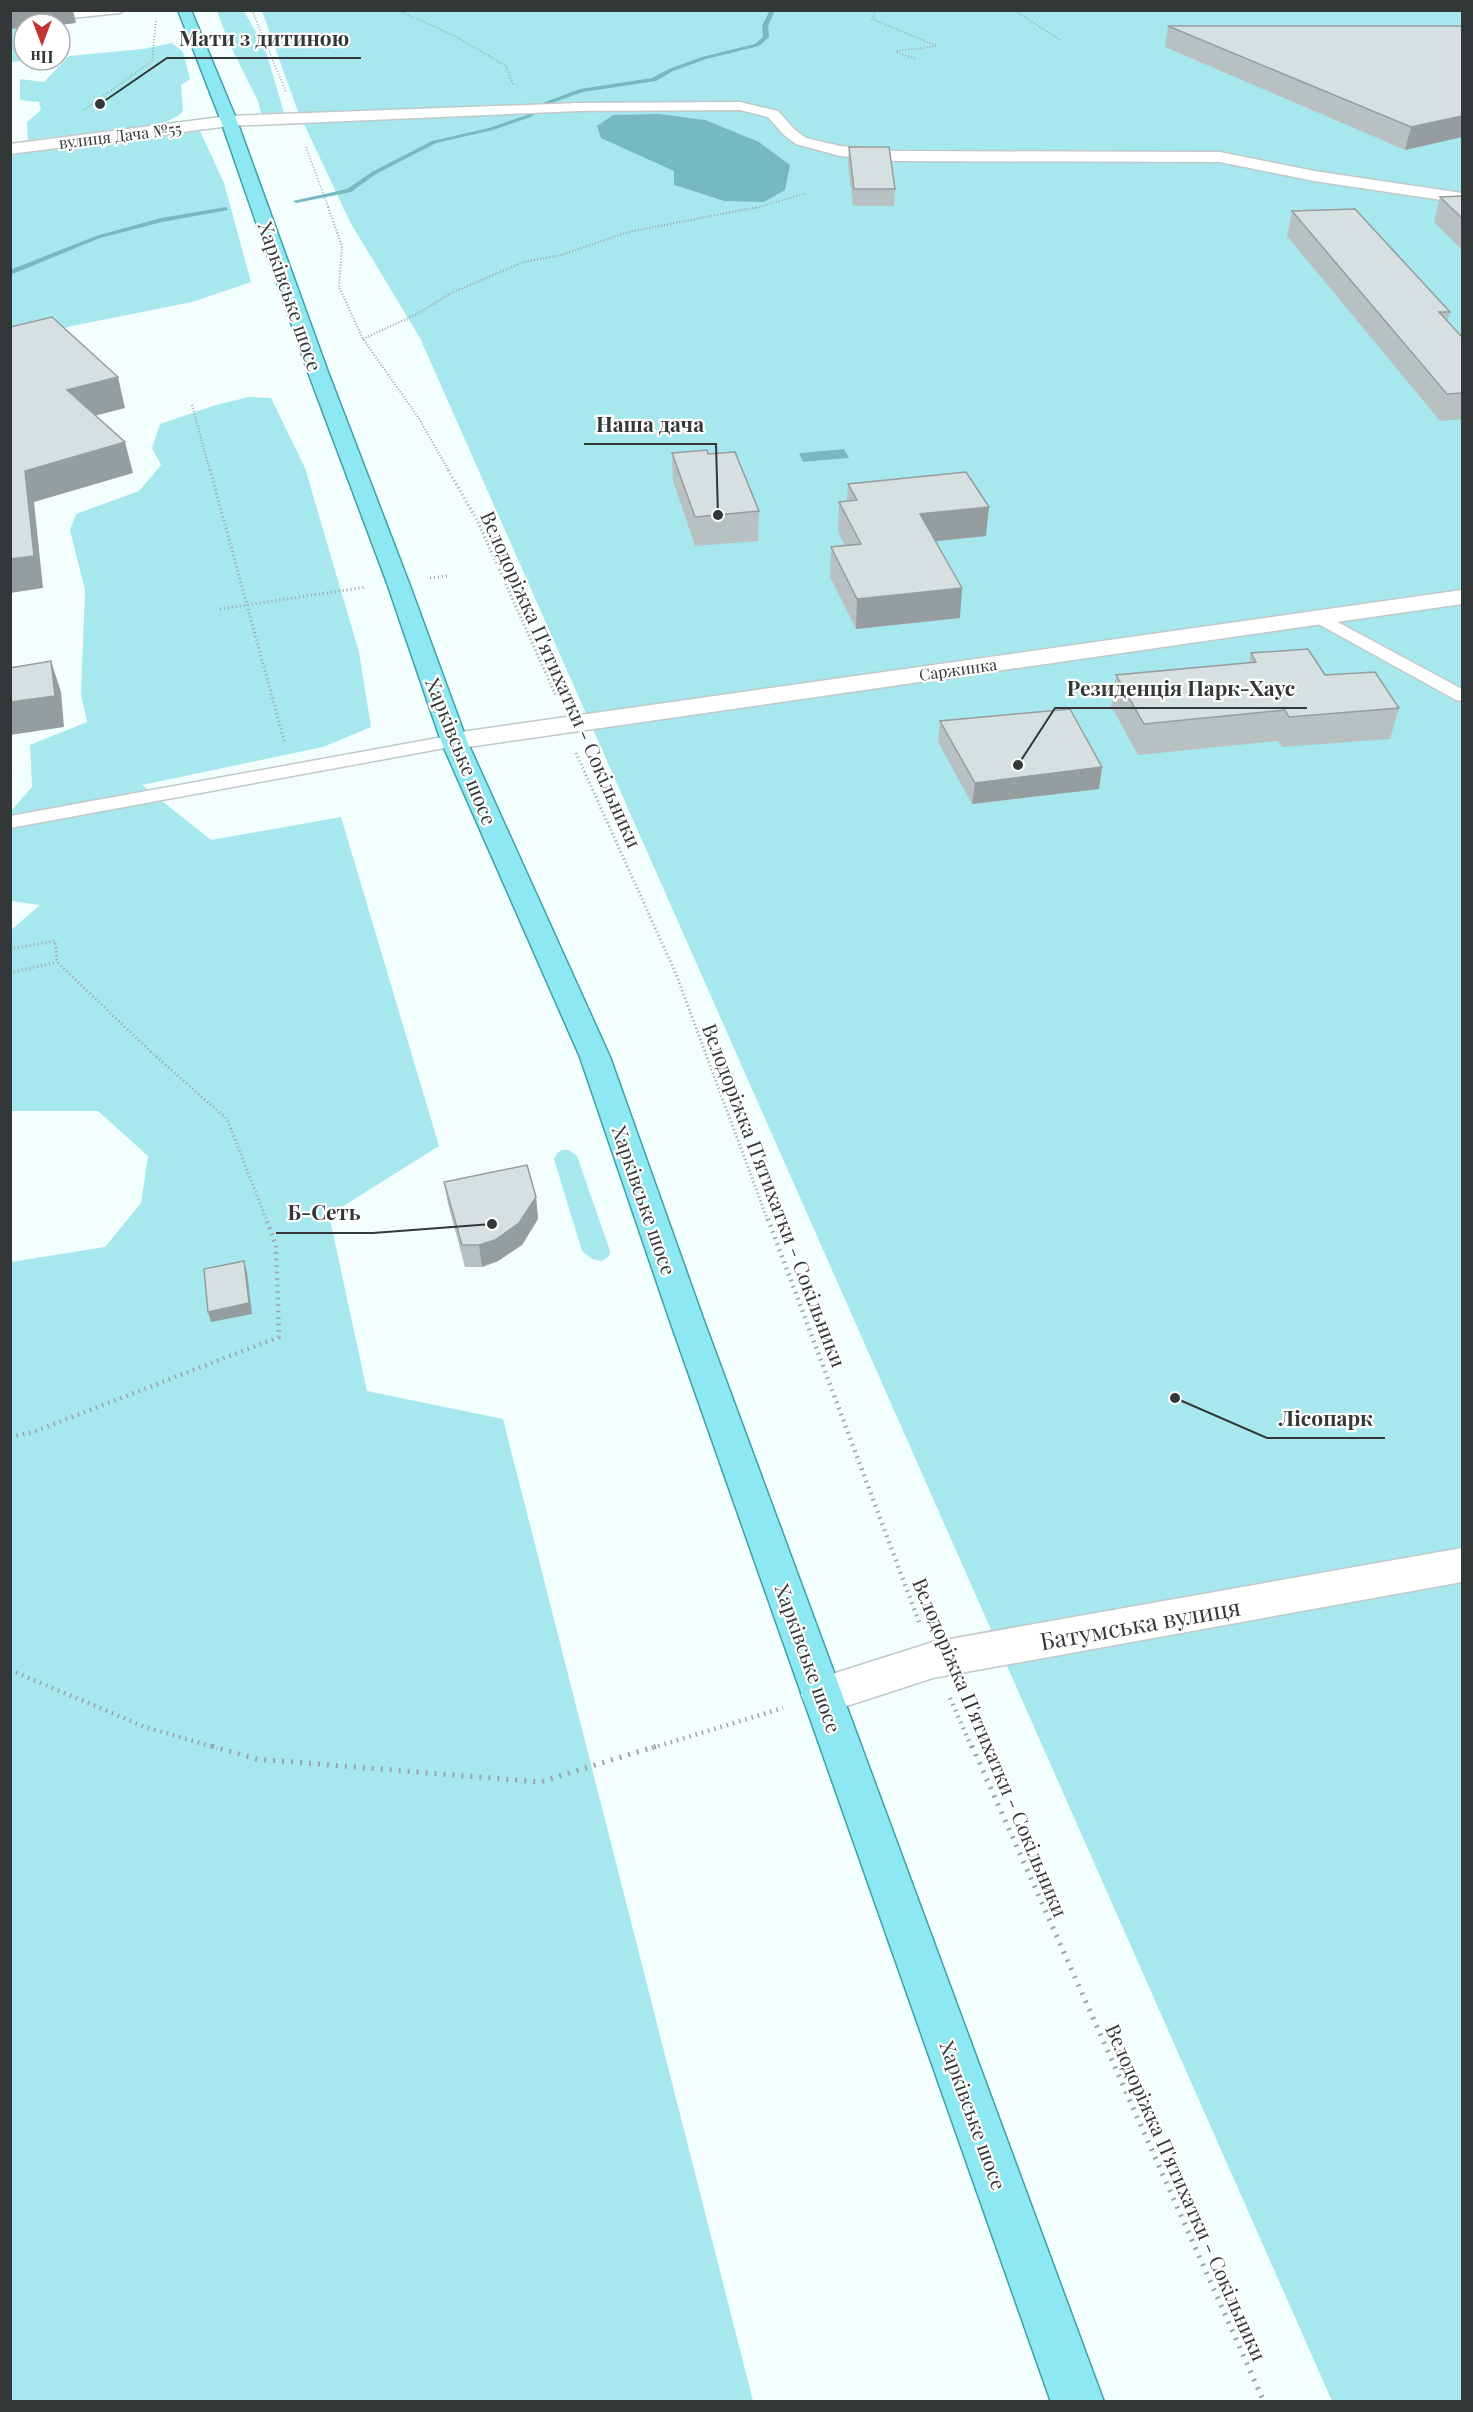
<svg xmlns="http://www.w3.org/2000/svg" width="1473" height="2412" viewBox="0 0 1473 2412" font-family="'Playfair Display',serif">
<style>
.green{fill:#a7e8ef;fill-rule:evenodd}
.water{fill:#76b9c0}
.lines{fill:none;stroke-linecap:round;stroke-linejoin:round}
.stream{fill:#76b9c0;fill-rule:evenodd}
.service-casing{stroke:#bfc9ca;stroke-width:3}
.minor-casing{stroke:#bfc9ca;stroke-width:3}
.primary-casing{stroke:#3da0aa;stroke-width:3}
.path-far4{stroke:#9ba3a4;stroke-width:1.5;stroke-dasharray:1 2;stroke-linecap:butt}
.path-far3{stroke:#9ba3a4;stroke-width:2;stroke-dasharray:1 2;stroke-linecap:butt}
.path-far2{stroke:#9ba3a4;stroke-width:3;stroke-dasharray:1 3;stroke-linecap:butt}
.path-far1{stroke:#9ba3a4;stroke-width:4.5;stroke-dasharray:1.5 5;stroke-linecap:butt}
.path{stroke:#9ba3a4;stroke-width:5;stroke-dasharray:2 7;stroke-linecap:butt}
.service{fill:#fff;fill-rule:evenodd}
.minor{fill:#fff;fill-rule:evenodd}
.primary{fill:#8ee8f1;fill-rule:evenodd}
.wall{fill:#b8c1c2}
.shaded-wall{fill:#969d9e}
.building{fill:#d6e0e1;stroke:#969d9e;stroke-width:1.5}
.labels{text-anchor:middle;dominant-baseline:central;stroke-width:4.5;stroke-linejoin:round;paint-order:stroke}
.far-street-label{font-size:16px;fill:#333737;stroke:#fff}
.street-label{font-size:20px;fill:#333737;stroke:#fff}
.near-street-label{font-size:24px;fill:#333737;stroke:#fff}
.leader{fill:none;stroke:#333737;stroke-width:2}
.callout-dot{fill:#333737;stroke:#fff;stroke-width:2}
.callout-label{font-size:21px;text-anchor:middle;font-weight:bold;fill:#333737;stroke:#fff;stroke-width:4.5;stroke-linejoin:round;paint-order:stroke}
</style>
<rect width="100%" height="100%" fill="#f3feff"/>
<g class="green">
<polygon points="11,11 95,11 24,24 24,60 31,60 11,62"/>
<polygon points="217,11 244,11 265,48 284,113 266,116 261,113 258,101 229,43"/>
<path d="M 262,11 L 1462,11 L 1462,2401 L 1332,2401 L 420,338 L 350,222 L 297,109 ZM 674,172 L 724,201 L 674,185 ZM 844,449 L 848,458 L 804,462 L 799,453 Z"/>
<polygon points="172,43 183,52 190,79 181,85 183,111 178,116 161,124 28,140 27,122 41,110 39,102 20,100 20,79 44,82 69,56 143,49"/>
<polygon points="200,131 224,183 251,282 192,302 72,326 11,344 10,155"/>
<polygon points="249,397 271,398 305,468 359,652 371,727 323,747 142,785 211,840 341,817 439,1146 329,1215 367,1391 503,1419 753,2401 11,2401 11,1262 105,1247 141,1203 148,1156 98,1111 11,1111 11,930 40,905 11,901 11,811 32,787 30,745 87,722 81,694 85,590 70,530 76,514 139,491 161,465 152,448 160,424 216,405"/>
<polygon points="562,1150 569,1150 577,1156 610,1251 609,1256 602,1261 592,1259 582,1251 554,1159 557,1153"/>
</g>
<g class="water">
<polygon points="659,114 705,120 759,142 790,165 785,190 764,202 724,201 674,185 674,171 601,138 597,126 613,115"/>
<polygon points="844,449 849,458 803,462 799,453"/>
</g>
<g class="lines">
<g class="stream">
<polygon points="770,10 775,10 768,26 769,37 759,46 706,59 673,71 656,81 583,92 549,104 531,117 493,130 436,143 376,174 351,192 296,203 293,201 347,189 372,172 432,141 489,128 527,115 545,102 580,89 652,78 669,69 702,57 755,44 763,37 762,26"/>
<polygon points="226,207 228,210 162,222 100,238 10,275 10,270 96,236 161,218"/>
</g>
<defs>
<g id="service">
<polygon points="87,10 124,10 120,13 42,21 37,18 42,15"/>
<polygon points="1319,612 1462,689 1462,701 1456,700 1313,621 1311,617 1313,613"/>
<polygon points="454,735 461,737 463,741 461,745 10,828 10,816"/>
</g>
<g id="minor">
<polygon points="740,102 778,111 794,129 806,138 840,146 896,151 1220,152 1314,171 1462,193 1462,203 1314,181 1220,162 896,161 840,156 796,144 784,135 768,117 740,110 579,111 229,126 10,154 10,144 229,116 579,103"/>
<polygon points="1462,590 1462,604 454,749 445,746 441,741 445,736 454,733"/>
<polygon points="1462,1548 1462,1582 933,1678 822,1714 807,1708 801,1695 807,1682 933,1642"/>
</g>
<polygon id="primary" points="178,10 191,10 237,121 328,372 409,583 467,741 610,1057 704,1321 1104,2402 1051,2402 670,1321 580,1057 441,741 387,583 308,372 221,121"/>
</defs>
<use href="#service" class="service-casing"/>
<use href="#minor" class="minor-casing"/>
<use href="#primary" class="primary-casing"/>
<g class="path-far4">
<polyline points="252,10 286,92"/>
<polyline points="397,10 455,36 506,66 513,84"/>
<polyline points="876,10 872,19 937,46 896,51"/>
<polyline points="1014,10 1060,40"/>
<polyline points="897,52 916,59"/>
<polyline points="84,110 152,61 156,21"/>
<polyline points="306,147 329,209"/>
<polyline points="753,209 806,193"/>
</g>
<g class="path-far3">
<polyline points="328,207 342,246 339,287 363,339 418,417 449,471"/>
<polyline points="363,339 417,314 451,293 524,262 561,255 628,232 758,207"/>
<polyline points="192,405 210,471"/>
</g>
<g class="path-far2">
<polyline points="210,470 285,744"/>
<polyline points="448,470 477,520 556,696"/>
<polyline points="430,578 447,576"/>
<polyline points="220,609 366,587"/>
<polyline points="576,753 676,974 768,1221"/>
<polyline points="10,949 55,941 57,962 151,1052 227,1119 267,1221"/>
<polyline points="10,973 57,962"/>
</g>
<g class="path-far1">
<polyline points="768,1219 919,1622"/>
<polyline points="10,1437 33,1432 279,1337 276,1245 266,1219"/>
<polyline points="10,1670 145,1727 217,1748"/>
<polyline points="950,1698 972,1748"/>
<polyline points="652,1748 783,1708"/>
</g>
<g class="path">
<polyline points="212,1746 256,1759 540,1782 657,1746"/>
<polyline points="972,1746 1264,2402"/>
</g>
<use href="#service" class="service"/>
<use href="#minor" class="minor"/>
<use href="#primary" class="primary"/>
</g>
<g class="wall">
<polygon points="1168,26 1462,26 1462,137 1405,150 1165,47"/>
<polygon points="849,147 895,189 894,206 853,206 848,164"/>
<polygon points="1462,196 1462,250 1434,222 1440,197"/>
<polygon points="1292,211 1450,312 1447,321 1462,337 1462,419 1440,421 1287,236"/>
<polygon points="672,453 708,454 759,511 758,541 695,546 673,481"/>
<polygon points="848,484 986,536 936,541 960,618 856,629 830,577 831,547 845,546 838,531 839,502 847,501"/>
<polygon points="1251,653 1325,675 1399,708 1390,739 1282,747 1278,741 1138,755 1111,706 1116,675 1249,663"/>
<polygon points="940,721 1102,767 1099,789 972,804 938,742"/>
<polygon points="444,1182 536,1197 538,1219 522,1245 498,1261 482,1267 465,1267 448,1204"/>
</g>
<g class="shaded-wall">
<polygon points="10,10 73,10 76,23 60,25 24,24 24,28 10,29"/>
<polygon points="1462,116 1462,137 1405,150 1411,127"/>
<polygon points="118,377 125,408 75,421 67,390"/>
<polygon points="125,442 133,473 34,502 43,588 10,593 10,559 25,471"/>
<polygon points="989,507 986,536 918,543 920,514"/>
<polygon points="962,588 960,618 856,629 857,599"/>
<polygon points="51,661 61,692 64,727 10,735 10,702"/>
<polygon points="1102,767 1099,789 972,804 975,783"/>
<polygon points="536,1197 538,1219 522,1245 498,1261 482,1267 479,1245"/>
<polygon points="244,1261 247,1272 252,1314 211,1322 208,1312"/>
</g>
<g class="building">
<polygon points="1168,26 1462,26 1462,116 1411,127"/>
<polygon points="849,147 889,147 895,189 854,189"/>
<polygon points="1462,196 1462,218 1440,197"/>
<polygon points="1355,209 1450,312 1439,312 1462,337 1462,393 1447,394 1292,211"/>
<polygon points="52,317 118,377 67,390 125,442 25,471 34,556 10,559 10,327"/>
<polygon points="707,450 708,454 735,452 759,511 695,517 672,453"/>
<polygon points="966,472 989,507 920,514 962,588 857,599 831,547 861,544 839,502 857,500 848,484"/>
<polygon points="1308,649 1325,675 1375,672 1399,708 1289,717 1285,710 1144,724 1116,675 1256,662 1251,653"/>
<polygon points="51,661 55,696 10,702 10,668"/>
<polygon points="1070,709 1102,767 975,783 940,721"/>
<polygon points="527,1165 536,1197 519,1223 495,1240 479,1245 462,1245 444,1182"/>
<polygon points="244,1261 249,1303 208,1312 204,1269"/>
</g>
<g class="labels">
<g class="far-street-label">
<text transform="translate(120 135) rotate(-7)">вулиця Дача №55</text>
<text transform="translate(958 669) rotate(-8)">Саржинка</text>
</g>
<g class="street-label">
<text transform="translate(291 296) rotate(71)">Харківське шосе</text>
<text transform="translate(562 679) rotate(66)">Велодоріжка П'ятихатки - Сокільники</text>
<text transform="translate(462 751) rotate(68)">Харківське шосе</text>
<text transform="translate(775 1195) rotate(69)">Велодоріжка П'ятихатки - Сокільники</text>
<text transform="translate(645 1200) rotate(71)">Харківське шосе</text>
<text transform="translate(809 1658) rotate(70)">Харківське шосе</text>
<text transform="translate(991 1747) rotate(67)">Велодоріжка П'ятихатки - Сокільники</text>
<text transform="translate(974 2115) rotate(70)">Харківське шосе</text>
<text transform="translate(1187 2192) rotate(66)">Велодоріжка П'ятихатки - Сокільники</text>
</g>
<g class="near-street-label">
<text transform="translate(1140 1623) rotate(-10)">Батумська вулиця</text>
</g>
</g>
<path class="leader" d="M100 104L167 58H361M718 515L716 444H584M1018 765L1055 708H1307M492 1224L373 1233H276M1175 1398L1267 1438H1385"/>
<g class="callout-dot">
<circle cx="100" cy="104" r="6"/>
<circle cx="718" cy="515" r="6"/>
<circle cx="1018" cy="765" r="6"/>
<circle cx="492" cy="1224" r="6"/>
<circle cx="1175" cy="1398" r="6"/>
</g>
<g class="callout-label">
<text x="264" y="46">Мати з дитиною</text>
<text x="650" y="432">Наша дача</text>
<text x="1181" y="696">Резиденція Парк-Хаус</text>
<text x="324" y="1220">Б-Сеть</text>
<text x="1326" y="1426">Лісопарк</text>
</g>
<rect width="1473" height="2412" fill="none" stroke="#333737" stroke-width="24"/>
<g transform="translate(42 42) rotate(180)"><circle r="28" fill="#ffffff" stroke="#adafaf" stroke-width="1.5"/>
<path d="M0-4.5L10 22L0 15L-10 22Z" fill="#c33437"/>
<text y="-9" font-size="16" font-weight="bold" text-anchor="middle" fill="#333737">Пн</text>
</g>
</svg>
